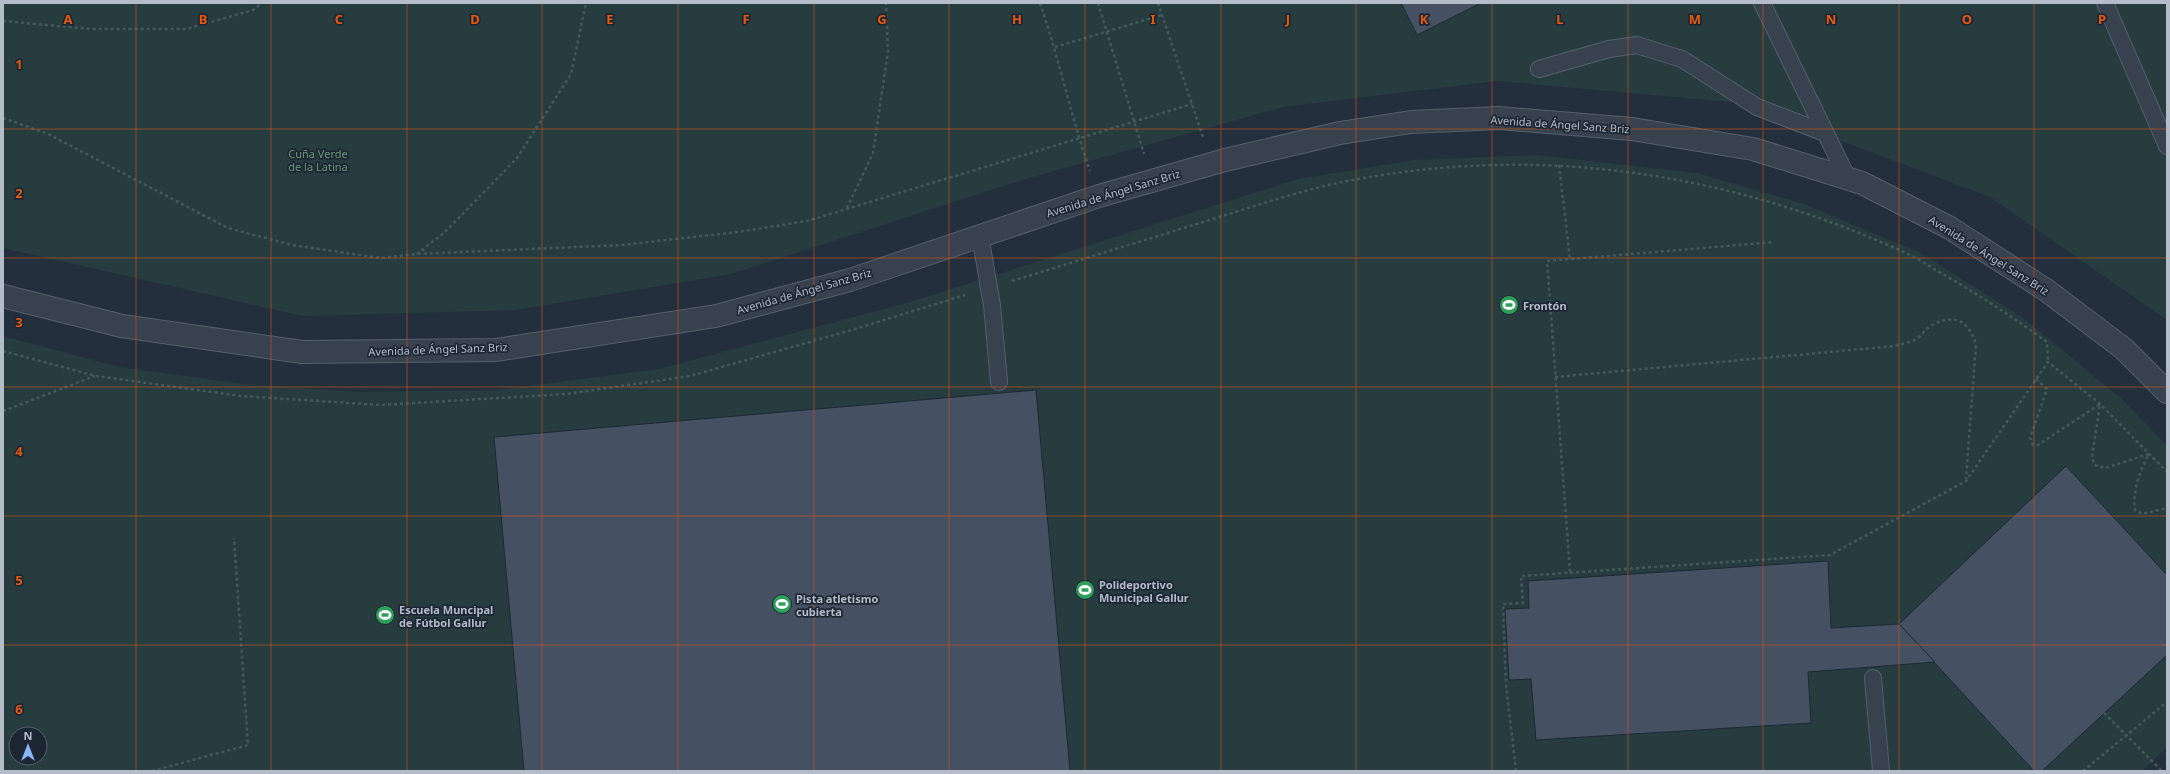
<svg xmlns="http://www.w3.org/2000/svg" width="2170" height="774" viewBox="0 0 2170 774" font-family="'Noto Sans',sans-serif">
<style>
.green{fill:#263c3f;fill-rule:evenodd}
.building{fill:#455162;stroke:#1f2835}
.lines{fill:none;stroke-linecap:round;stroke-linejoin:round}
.lane-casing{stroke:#565f6c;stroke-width:18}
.street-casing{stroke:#565f6c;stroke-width:24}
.path{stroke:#44595c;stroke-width:2.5;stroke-dasharray:3 3;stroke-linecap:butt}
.lane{stroke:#38414e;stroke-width:16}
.street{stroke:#38414e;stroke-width:22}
.grid{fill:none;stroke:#e8590c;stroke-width:1;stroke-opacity:0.55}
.labels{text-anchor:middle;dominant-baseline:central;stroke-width:3.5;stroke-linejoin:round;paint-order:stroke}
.street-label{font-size:11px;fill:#b4bcc9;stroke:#1d2633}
.park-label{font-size:11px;fill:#6b9a76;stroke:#1d2633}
.poi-label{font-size:11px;font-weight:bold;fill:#b4bcc9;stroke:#1d2633;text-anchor:start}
.grid-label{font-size:13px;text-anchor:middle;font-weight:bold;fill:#e8590c;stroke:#1d2633;stroke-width:3.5;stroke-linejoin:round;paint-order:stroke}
</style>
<rect width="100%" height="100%" fill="#242f3e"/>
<g class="green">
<polygon points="3,3 2167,3 2167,320 1990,197 1741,103 1497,81 1283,107 1022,180 731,274 515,310 303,316 3,248"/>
<path d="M 1537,155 L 1697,173 L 1804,204 L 1921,253 L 2022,317 L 2123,400 L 2167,446 L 2167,747 L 2142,771 L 3,771 L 3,336 L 119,367 L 244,384 L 358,392 L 496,390 L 659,369 L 910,302 L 1298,179 L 1414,160 ZM 16,734 L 40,734 L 40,758 L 16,758 Z"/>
</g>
<g class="building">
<polygon points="1401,3 1481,3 1417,35"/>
<polygon points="1036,390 1070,771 524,771 494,437"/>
<polygon points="2066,466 2167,575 2167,655 2042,771 2034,771 1899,624"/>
<polygon points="1828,561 1831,628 1899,624 1935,662 1808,672 1811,723 1536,740 1531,679 1509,680 1505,609 1529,608 1528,581"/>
</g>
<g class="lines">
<defs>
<g id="lane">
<polyline points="1762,3 1848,179"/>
<polyline points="2105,3 2167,146"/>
<polyline points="1539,69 1609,49 1637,45 1682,59 1757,107 1825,133"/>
<polyline points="980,235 992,305 999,382"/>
<polyline points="1873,678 1881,771"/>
</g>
<polyline id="street" points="3,296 122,326 302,352 496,350 716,316 850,280 1099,196 1225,160 1340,133 1411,122 1499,118 1632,129 1753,149 1862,183 1950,228 2046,290 2124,349 2167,392"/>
</defs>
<use href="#lane" class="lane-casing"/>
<use href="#street" class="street-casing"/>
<g class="path">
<path d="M 1040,3 C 1059,59 1071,116 1090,171"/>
<polyline points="1098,3 1144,154"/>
<polyline points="1158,3 1203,137"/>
<polyline points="3,21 91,29 186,29 253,10 262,3"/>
<polyline points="1055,47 1162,15"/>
<polyline points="3,118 48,134 228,228 292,245 380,258 417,254 622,245 738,232 807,221 1192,104"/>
<polyline points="1559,165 1570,259"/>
<polyline points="847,208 873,153 888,51 886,3"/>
<polyline points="417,254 445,232 517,158 571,74 586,3"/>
<path d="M 1012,281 C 1080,260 1148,239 1216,218 C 1265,203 1314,186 1364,178 C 1551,145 1736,175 1908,254 C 1921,260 1933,269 1946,276 C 1981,296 2014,318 2047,342 L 2048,362"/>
<polyline points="3,351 96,376 241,396 381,405 566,394 690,376 855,329 965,295"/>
<path d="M 1555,377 L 1895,346 C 1902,344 1912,342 1918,338 C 1923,334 1926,328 1932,325 C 1956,313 1968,321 1976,344 L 1966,479"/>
<path d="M 2036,379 L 2047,389 L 2030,438 L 2033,445 L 2038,445 L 2100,404 L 2092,456 L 2094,465 L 2105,468 L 2149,454 C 2140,469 2132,493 2135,510 L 2142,514 L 2167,508"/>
<polyline points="3,411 95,376"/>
<polyline points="1570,572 1547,261 1773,242"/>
<polyline points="2104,713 2162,771"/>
<polyline points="152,771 248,745 234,538"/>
<polyline points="1516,771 1506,685 1503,604 1523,603 1521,576 1830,555 1966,481 2048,362 2100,404 2167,472"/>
<polyline points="2083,771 2167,702"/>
</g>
<use href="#lane" class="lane"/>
<use href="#street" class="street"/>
</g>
<path class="grid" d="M 136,3 L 136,771M 271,3 L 271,771M 407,3 L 407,771M 542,3 L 542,771M 678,3 L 678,771M 814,3 L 814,771M 949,3 L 949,771M 1085,3 L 1085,771M 1221,3 L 1221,771M 1356,3 L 1356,771M 1492,3 L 1492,771M 1628,3 L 1628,771M 1763,3 L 1763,771M 1899,3 L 1899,771M 2034,3 L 2034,771M 3,129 L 2167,129M 3,258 L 2167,258M 3,387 L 2167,387M 3,516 L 2167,516M 3,645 L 2167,645"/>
<defs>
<symbol id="stadium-disc" viewBox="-11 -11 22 22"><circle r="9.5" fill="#2e9e5b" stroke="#1d2633"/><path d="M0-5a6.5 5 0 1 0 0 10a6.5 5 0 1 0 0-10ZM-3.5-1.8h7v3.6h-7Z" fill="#fff"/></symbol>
</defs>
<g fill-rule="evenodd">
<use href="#stadium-disc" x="1498" y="294" width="22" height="22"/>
<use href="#stadium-disc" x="1074" y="579" width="22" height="22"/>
<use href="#stadium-disc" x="771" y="593" width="22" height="22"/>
<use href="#stadium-disc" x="374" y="604" width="22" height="22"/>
</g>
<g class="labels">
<g class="street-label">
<text transform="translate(1560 124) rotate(4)">Avenida de Ángel Sanz Briz</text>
<text transform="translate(1113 193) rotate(-17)">Avenida de Ángel Sanz Briz</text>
<text transform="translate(1989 255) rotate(32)">Avenida de Ángel Sanz Briz</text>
<text transform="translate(804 291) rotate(-16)">Avenida de Ángel Sanz Briz</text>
<text transform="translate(438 349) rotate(-2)">Avenida de Ángel Sanz Briz</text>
</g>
<g class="park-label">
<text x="318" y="153">Cuña Verde<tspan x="318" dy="13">de la Latina</tspan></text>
</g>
<g class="poi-label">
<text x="1523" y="305">Frontón</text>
<text x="1099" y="584">Polideportivo<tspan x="1099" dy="13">Municipal Gallur</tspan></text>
<text x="796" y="598">Pista atletismo<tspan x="796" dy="13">cubierta</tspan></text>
<text x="399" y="609">Escuela Muncipal<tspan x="399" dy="13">de Fútbol Gallur</tspan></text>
</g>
</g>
<g class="grid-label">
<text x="68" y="24">A</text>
<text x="203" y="24">B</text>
<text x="339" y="24">C</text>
<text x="475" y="24">D</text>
<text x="610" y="24">E</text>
<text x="746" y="24">F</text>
<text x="882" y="24">G</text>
<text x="1017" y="24">H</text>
<text x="1153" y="24">I</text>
<text x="1288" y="24">J</text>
<text x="1424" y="24">K</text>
<text x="1560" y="24">L</text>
<text x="1695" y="24">M</text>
<text x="1831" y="24">N</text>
<text x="1967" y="24">O</text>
<text x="2102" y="24">P</text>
<text x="19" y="69">1</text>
<text x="19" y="198">2</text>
<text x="19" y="327">3</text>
<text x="19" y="456">4</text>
<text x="19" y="585">5</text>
<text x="19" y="714">6</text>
</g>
<rect width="2170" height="774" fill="none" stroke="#b4bcc9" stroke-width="8"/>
<g transform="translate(28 746)"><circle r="19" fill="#1d2633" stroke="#59626f"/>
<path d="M0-3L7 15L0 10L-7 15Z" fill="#8ab4f8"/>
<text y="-6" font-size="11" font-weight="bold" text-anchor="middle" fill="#b4bcc9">N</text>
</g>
</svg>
